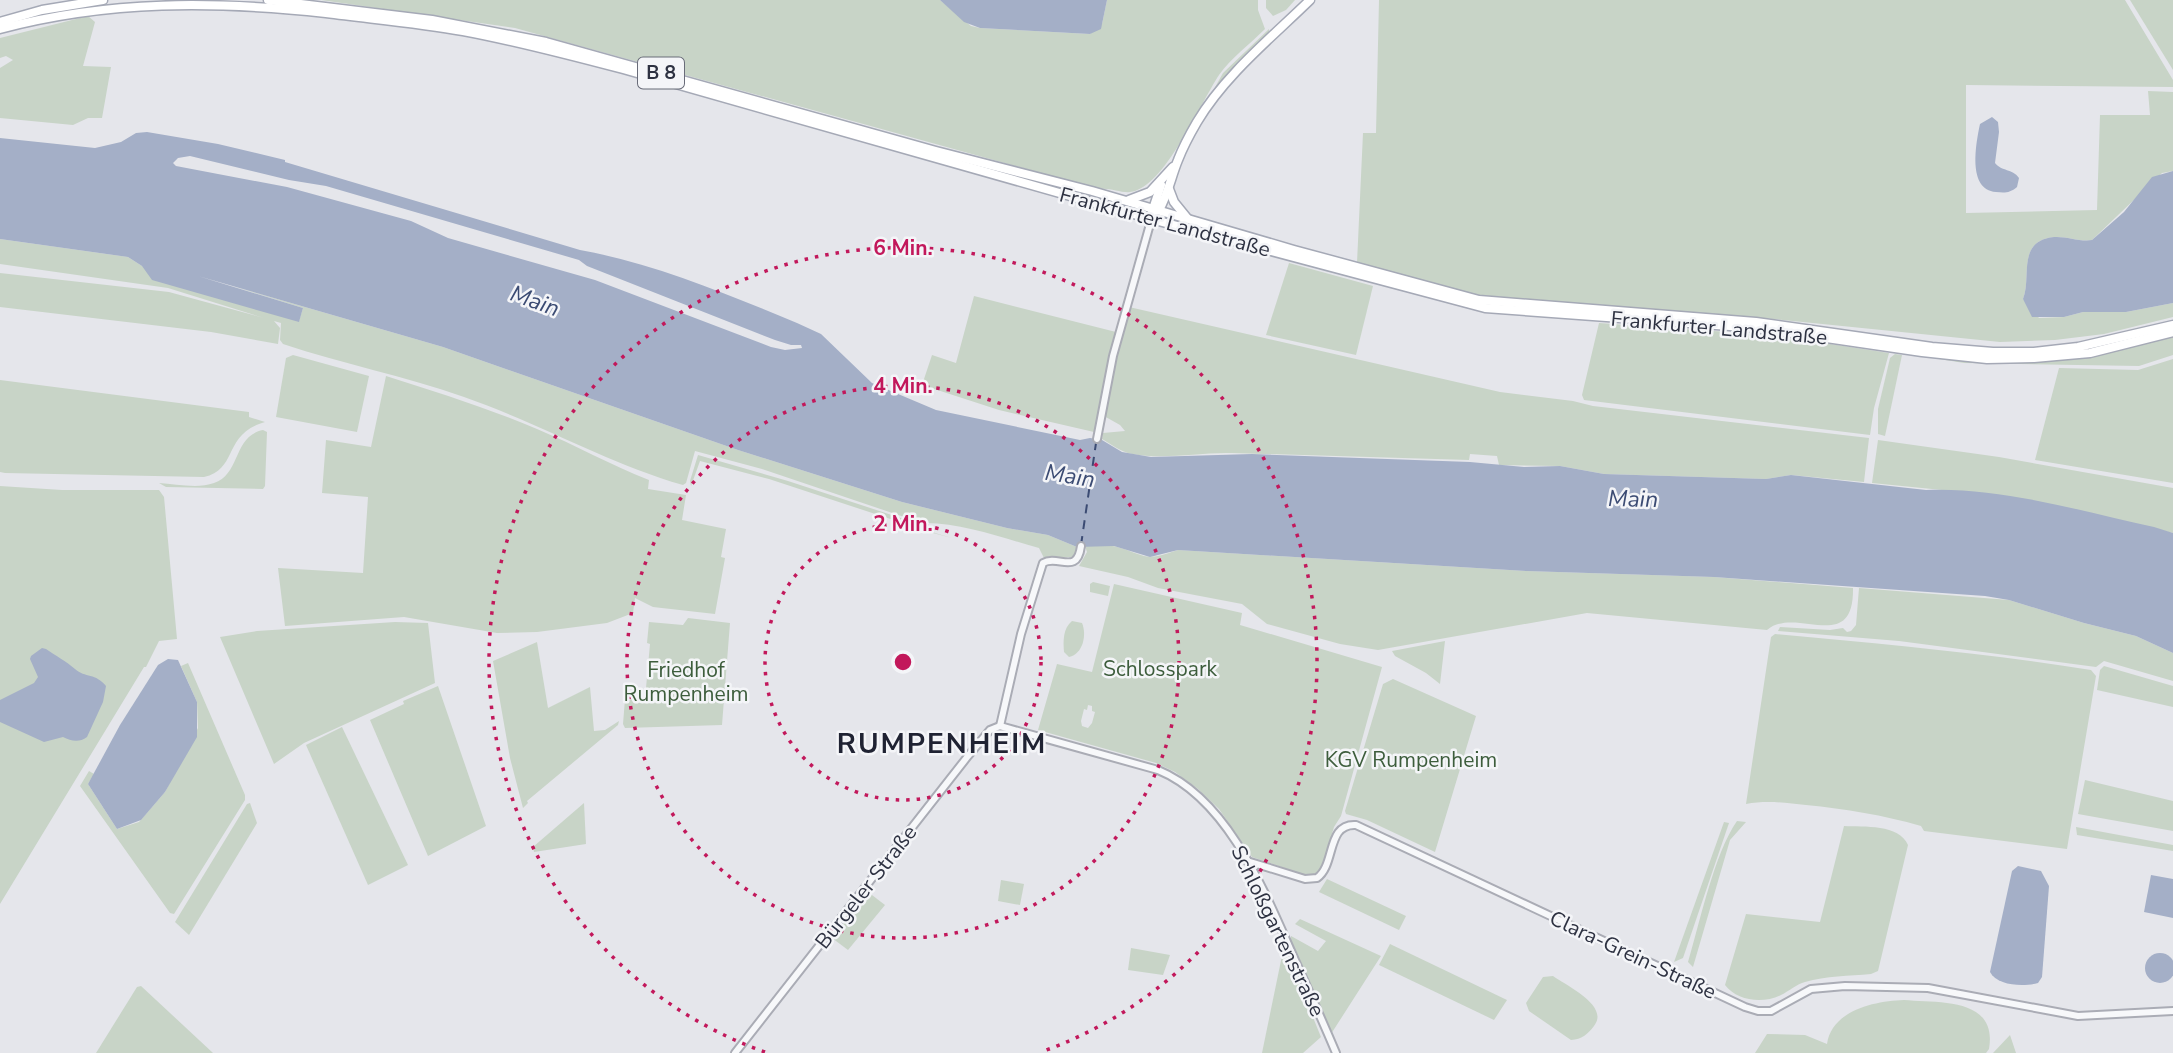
<svg xmlns="http://www.w3.org/2000/svg" width="2173" height="1053" viewBox="0 0 2173 1053" font-family="'Nunito Sans',sans-serif">
<style>
.green{fill:#c8d4c7;fill-rule:evenodd}
.water{fill:#a4afc7;fill-rule:evenodd}
.lines{fill:none;stroke-linecap:round;stroke-linejoin:round}
.ferry{stroke:#3b4b73;stroke-width:2;stroke-dasharray:9 7;stroke-linecap:butt}
.minor-casing{stroke:#aaacb5;stroke-width:10}
.major-casing{stroke:#a5a9b6;stroke-width:11}
.minor{stroke:#f7f8fa;stroke-width:6}
.major{stroke:#fff;stroke-width:8}
.ring{fill:none;stroke:#c2185b;stroke-width:3.5;stroke-dasharray:3.5 7}
.labels{text-anchor:middle;dominant-baseline:central;stroke-width:5;stroke-linejoin:round;paint-order:stroke}
.shield{fill:#f4f5f8;stroke:#696c79;stroke-width:2}
.shield-label{font-size:19px;font-weight:bold;fill:#2e3242}
.street-label{font-size:21px;fill:#2e3242;stroke:#f4f5f8}
.park-label{font-size:21px;fill:#3d5d3c;stroke:#f4f5f8}
.water-label{font-size:23px;font-style:italic;fill:#3b4b73;stroke:#f4f5f8}
.district-label{font-size:28px;font-weight:bold;letter-spacing:2px;fill:#202333;stroke:#f4f5f8}
.centre{fill:#c2185b;stroke:#f4f5f8;stroke-width:3.5}
.ring-label{font-size:21px;text-anchor:middle;font-weight:bold;fill:#c2185b;stroke:#f4f5f8;stroke-width:5;stroke-linejoin:round;paint-order:stroke}
</style>
<rect width="100%" height="100%" fill="#e5e6eb"/>
<g class="green">
<path d="M 321,0 L 940,0 L 971,26 L 980,28 L 1090,34 L 1102,24 L 1107,0 L 1258,0 L 1258,10 L 1265,29 C 1250,44 1231,58 1219,75 C 1200,104 1167,181 1135,191 C 1124,195 1111,187 1099,189 L 515,28 Z"/>
<polygon points="1266,0 1295,0 1286,10 1273,16 1266,8"/>
<path d="M 1379,0 L 2125,0 L 2173,80 L 2173,87 L 1966,85 L 1966,213 L 2097,210 L 2100,115 L 2150,115 L 2148,91 L 2173,92 L 2173,171 L 2162,173 L 2092,240 C 2080,242 2066,236 2054,237 C 2016,241 2032,278 2023,299 L 2039,318 L 2064,317 L 2083,312 L 2126,312 L 2173,303 L 2173,317 L 2104,334 L 2055,340 L 2000,342 L 1774,319 L 1478,295 L 1357,263 L 1363,133 L 1376,133 Z"/>
<polygon points="2130,0 2173,0 2173,70"/>
<polygon points="88,16 95,22 83,66 111,67 102,118 88,118 73,125 0,118 0,68 13,60 6,56 0,58 0,38"/>
<polygon points="1269,29 1269,35 1227,75 1209,98 1223,73"/>
<path d="M 0,239 L 128,257 L 142,266 L 299,321 L 303,308 L 229,285 L 443,347 L 738,450 L 902,502 L 1007,528 L 1048,535 L 1077,547 L 1074,556 C 1064,560 1055,554 1044,558 L 1039,548 C 1002,538 961,522 922,523 L 762,469 L 695,451 L 686,483 L 683,485 C 607,463 539,423 464,397 C 405,376 343,364 283,344 L 280,340 L 281,323 L 274,321 L 280,328 L 278,344 L 211,332 L 0,307 L 0,273 L 169,292 L 264,318 L 168,288 L 0,264 Z"/>
<polygon points="1289,263 1373,286 1356,355 1266,335"/>
<polygon points="974,296 1116,332 1094,432 999,410 922,385 932,355 956,363"/>
<path d="M 1129,307 L 1500,392 L 1573,401 L 1593,406 L 1869,438 L 1864,482 L 1791,475 L 1766,479 L 1604,474 L 1560,466 L 1499,465 L 1497,456 L 1470,454 L 1469,460 L 1232,453 C 1199,452 1165,460 1132,454 C 1121,452 1111,444 1102,439 L 1103,433 L 1125,431 L 1120,425 L 1104,416 L 1111,375 Z"/>
<polygon points="1599,323 1771,335 1889,353 1874,408 1870,435 1584,400 1582,395"/>
<polygon points="2173,336 2173,355 2139,366 1964,363 1902,353 2015,361"/>
<polygon points="1895,354 1902,355 1885,436 1878,434 1878,409 1890,358"/>
<polygon points="293,355 369,376 357,432 276,417 286,358"/>
<polygon points="2173,359 2173,483 2035,460 2059,368 2138,370"/>
<path d="M 386,376 C 437,392 487,408 537,429 C 575,445 611,465 649,480 L 648,489 L 686,495 L 682,520 L 726,529 L 721,557 L 725,558 L 715,614 L 653,607 L 635,598 L 633,613 L 607,623 L 537,632 L 497,633 L 404,617 L 285,626 L 278,568 L 363,573 L 368,497 L 322,493 L 326,440 L 371,447 Z"/>
<path d="M 0,380 L 249,412 L 249,417 L 265,422 C 222,434 239,469 204,477 L 5,473 L 0,472 Z"/>
<path d="M 263,430 L 267,432 L 265,486 L 263,489 L 166,487 L 159,483 C 176,484 198,489 214,483 C 241,474 233,436 263,430 Z"/>
<polygon points="1878,440 1999,457 2173,488 2173,533 2002,496 1872,483"/>
<polygon points="698,455 788,481 916,523 935,533 952,538 933,533 769,479 700,461 691,486 690,481"/>
<polygon points="0,486 62,490 159,490 164,497 177,639 159,641 146,667 144,667 0,904"/>
<path d="M 1099,545 C 1116,544 1128,551 1144,556 C 1155,559 1168,553 1178,550 L 1526,571 L 1714,577 L 1853,588 C 1854,656 1796,605 1767,630 L 1587,613 L 1378,650 L 1340,644 L 1267,624 L 1242,604 L 1158,588 L 1128,577 L 1079,566 L 1087,552 L 1085,546 Z"/>
<polygon points="1093,582 1110,586 1108,596 1090,592 1090,584"/>
<path d="M 1114,584 L 1242,613 L 1240,625 L 1382,667 L 1341,816 L 1334,827 L 1322,868 C 1317,874 1312,876 1305,875 L 1252,857 L 1219,809 L 1198,789 L 1175,772 L 1156,763 L 1038,730 L 1057,664 L 1092,672 ZM 1088,705 L 1092,706 L 1092,711 L 1095,712 L 1092,723 L 1088,728 L 1082,726 L 1081,721 L 1084,709 L 1087,710 Z"/>
<polygon points="1859,588 2009,600 2084,623 2136,636 2173,653 2173,681 2104,661 2096,667 1899,641 1778,631 1780,627 1830,630 1843,628 1847,632 1851,631 1856,625"/>
<polygon points="688,618 730,623 722,725 625,728 623,724 625,699 645,699 650,644 647,643 649,622 683,625"/>
<path d="M 1072,621 L 1082,623 C 1087,635 1083,654 1069,657 L 1064,652 C 1063,641 1063,628 1072,621 Z"/>
<polygon points="395,622 428,623 435,683 304,743 274,764 220,637 257,631"/>
<path d="M 1775,634 C 1882,644 1985,653 2091,670 L 2096,676 L 2067,849 L 1924,831 L 1921,826 C 1883,815 1846,809 1806,805 C 1786,803 1767,800 1746,804 L 1771,637 Z"/>
<polygon points="1445,641 1440,684 1426,673 1395,656 1392,651"/>
<polygon points="537,642 548,708 590,687 594,731 605,730 619,721 618,725 527,801 528,803 523,808 510,758 493,661"/>
<polygon points="188,663 245,795 245,800 174,914 170,913 80,786 89,771 94,774 88,784 117,829 139,822 165,792 198,728 197,702 181,666"/>
<polygon points="2104,666 2173,686 2173,707 2097,690 2100,670"/>
<polygon points="1393,679 1476,716 1435,852 1367,820 1346,814 1345,811 1383,684"/>
<polygon points="438,686 486,826 428,856 370,720 404,704 403,701"/>
<polygon points="342,727 408,865 368,885 306,745"/>
<polygon points="2085,780 2173,801 2173,831 2078,814"/>
<polygon points="250,803 257,823 189,935 175,922 247,804"/>
<polygon points="584,803 586,844 534,852 533,847"/>
<path d="M 1737,821 L 1746,822 L 1730,840 L 1693,967 L 1688,962 C 1700,922 1714,854 1737,821 Z"/>
<polygon points="1724,822 1729,823 1683,958 1674,962"/>
<path d="M 1844,826 C 1864,827 1899,824 1908,845 L 1878,971 L 1871,974 C 1849,976 1826,976 1805,982 C 1797,984 1789,991 1781,995 C 1763,1004 1737,1001 1725,985 L 1746,914 L 1820,922 Z"/>
<polygon points="2076,827 2173,845 2173,851 2077,835"/>
<polygon points="1327,879 1406,916 1399,930 1319,892"/>
<polygon points="1001,880 1024,884 1020,905 998,901"/>
<polygon points="868,892 885,905 848,950 832,938"/>
<polygon points="1300,919 1381,956 1331,1034 1291,945 1291,936 1318,951 1326,941 1295,924"/>
<polygon points="1390,944 1507,1000 1494,1020 1379,965"/>
<polygon points="1284,946 1321,1037 1303,1053 1262,1053"/>
<polygon points="1131,948 1170,955 1163,975 1128,970"/>
<path d="M 1553,976 C 1567,986 1610,1006 1594,1026 C 1587,1035 1582,1039 1571,1040 L 1529,1011 L 1526,1003 L 1543,977 Z"/>
<polygon points="141,986 213,1053 96,1053 137,987"/>
<path d="M 1904,1000 C 1938,1003 1998,997 1989,1049 L 1986,1053 L 1755,1053 L 1767,1034 L 1805,1035 L 1827,1044 C 1832,1010 1875,1001 1904,1000 Z"/>
<polygon points="2010,1035 2016,1053 1993,1053"/>
</g>
<g class="water">
<polygon points="940,0 1107,0 1101,29 1090,34 980,28 964,22"/>
<path d="M 1992,117 L 1998,122 L 1999,132 L 1995,163 C 2002,172 2012,168 2019,178 L 2017,187 C 2010,193 2005,193 1996,192 C 1967,190 1976,143 1980,124 Z"/>
<path d="M 147,132 L 218,144 L 285,160 L 285,162 L 580,250 C 653,263 727,294 797,323 L 821,334 L 872,383 L 936,410 L 1080,440 L 1090,438 L 1102,440 L 1122,452 L 1151,457 L 1252,454 L 1470,462 L 1524,467 L 1560,466 L 1604,474 L 1766,479 L 1791,475 L 1926,490 C 2002,487 2080,511 2154,527 L 2173,533 L 2173,653 L 2136,636 L 2084,623 L 2009,600 L 1985,596 L 1714,577 L 1526,571 L 1178,550 L 1150,557 L 1114,546 L 1077,547 L 1048,535 L 1007,528 L 902,502 L 738,450 L 443,347 L 198,276 L 303,308 L 299,322 L 152,280 L 142,266 L 128,257 L 0,239 L 0,138 L 95,148 L 121,142 L 136,133 ZM 190,156 L 289,180 L 326,186 L 579,260 L 587,266 L 775,340 L 791,345 L 801,345 L 802,348 L 785,350 L 771,347 L 595,280 L 448,238 L 411,221 L 287,187 L 176,166 L 173,163 L 178,158 Z"/>
<path d="M 2173,171 L 2173,303 L 2126,312 L 2083,312 L 2064,317 L 2032,317 L 2023,299 C 2032,277 2016,241 2054,237 C 2066,236 2080,242 2092,240 L 2124,212 L 2152,177 Z"/>
<path d="M 42,648 L 46,649 C 56,656 66,661 75,669 C 85,678 96,673 106,686 L 103,702 L 87,737 C 79,743 71,741 63,737 L 44,742 L 0,722 L 0,700 L 34,683 L 38,677 L 30,659 L 31,656 Z"/>
<polygon points="168,659 178,660 197,702 197,737 165,792 141,820 117,829 88,784 120,725 158,665"/>
<path d="M 2018,866 L 2041,871 L 2049,886 L 2042,977 L 2038,983 C 2024,987 1997,986 1990,972 L 2012,871 Z"/>
<polygon points="2151,875 2173,879 2173,918 2144,912"/>
<circle cx="2160" cy="968" r="15"/>
</g>
<g class="lines">
<polyline class="ferry" points="1081,545 1096,443"/>
<defs>
<g id="minor">
<polyline points="1097,439 1113,356 1152,217"/>
<path d="M 1000,726 L 1158,770 C 1229,799 1266,895 1295,960 C 1309,991 1323,1022 1336,1053"/>
<path d="M 1000,726 L 1021,634 L 1043,563 C 1058,554 1077,576 1081,546"/>
<path d="M 1247,861 L 1305,879 L 1317,878 C 1336,865 1326,823 1356,825 L 1745,1007 L 1758,1011 L 1771,1011 L 1811,989 L 1845,986 L 1928,988 L 2078,1016 L 2173,1011"/>
<polyline points="735,1053 968,756 990,730 1000,726"/>
</g>
<g id="major">
<polyline points="268,0 432,20 546,42 936,151 1092,191 1294,250 1479,300 1756,322 1932,347 1993,352 2034,352 2078,347 2173,325"/>
<polyline points="0,22 42,10 103,0"/>
<path d="M 0,29 C 109,0 214,1 326,13 C 372,19 418,23 463,31 C 517,41 570,55 623,69 L 1151,219 L 1485,308 L 1757,328 L 1922,352 L 1987,359 L 2034,358 L 2090,353 L 2173,332"/>
<polyline points="1169,189 1174,202 1187,218"/>
<polyline points="1129,200 1150,192 1173,167"/>
<path d="M 1154,211 L 1159,210 C 1168,194 1171,177 1178,160 C 1183,147 1190,134 1197,122 C 1225,75 1271,38 1310,0"/>
<polyline points="1152,212 1161,185"/>
</g>
</defs>
<use href="#minor" class="minor-casing"/>
<use href="#major" class="major-casing"/>
<use href="#minor" class="minor"/>
<use href="#major" class="major"/>
</g>
<g class="ring">
<circle cx="903" cy="662" r="138"/>
<circle cx="903" cy="662" r="276"/>
<path d="M765 1052A414 414 0 1 1 1041 1052"/>
</g>
<g class="labels">
<rect class="shield" x="638" y="57.5" width="46" height="31" rx="5"/>
<g class="shield-label">
<text x="661" y="73">B 8</text>
</g>
<g class="street-label">
<text transform="translate(1165 222) rotate(15)">Frankfurter Landstraße</text>
<text transform="translate(1719 328) rotate(5)">Frankfurter Landstraße</text>
<text transform="translate(866 887) rotate(-52)">Bürgeler Straße</text>
<text transform="translate(1278 931) rotate(64)">Schloßgartenstraße</text>
<text transform="translate(1633 955) rotate(25)">Clara-Grein-Straße</text>
</g>
<g class="park-label">
<text x="1160" y="669">Schlosspark</text>
<text x="686" y="670">Friedhof<tspan x="686" dy="24">Rumpenheim</tspan></text>
<text x="1411" y="760">KGV Rumpenheim</text>
</g>
<g class="water-label">
<text transform="translate(535 301) rotate(20)">Main</text>
<text transform="translate(1070 476) rotate(9)">Main</text>
<text transform="translate(1633 499) rotate(1)">Main</text>
</g>
<g class="district-label">
<text x="942" y="744">RUMPENHEIM</text>
</g>
</g>
<circle cx="903" cy="662" r="10" class="centre"/>
<g class="ring-label">
<text x="903" y="255">6 Min.</text>
<text x="903" y="393">4 Min.</text>
<text x="903" y="531">2 Min.</text>
</g>
</svg>
